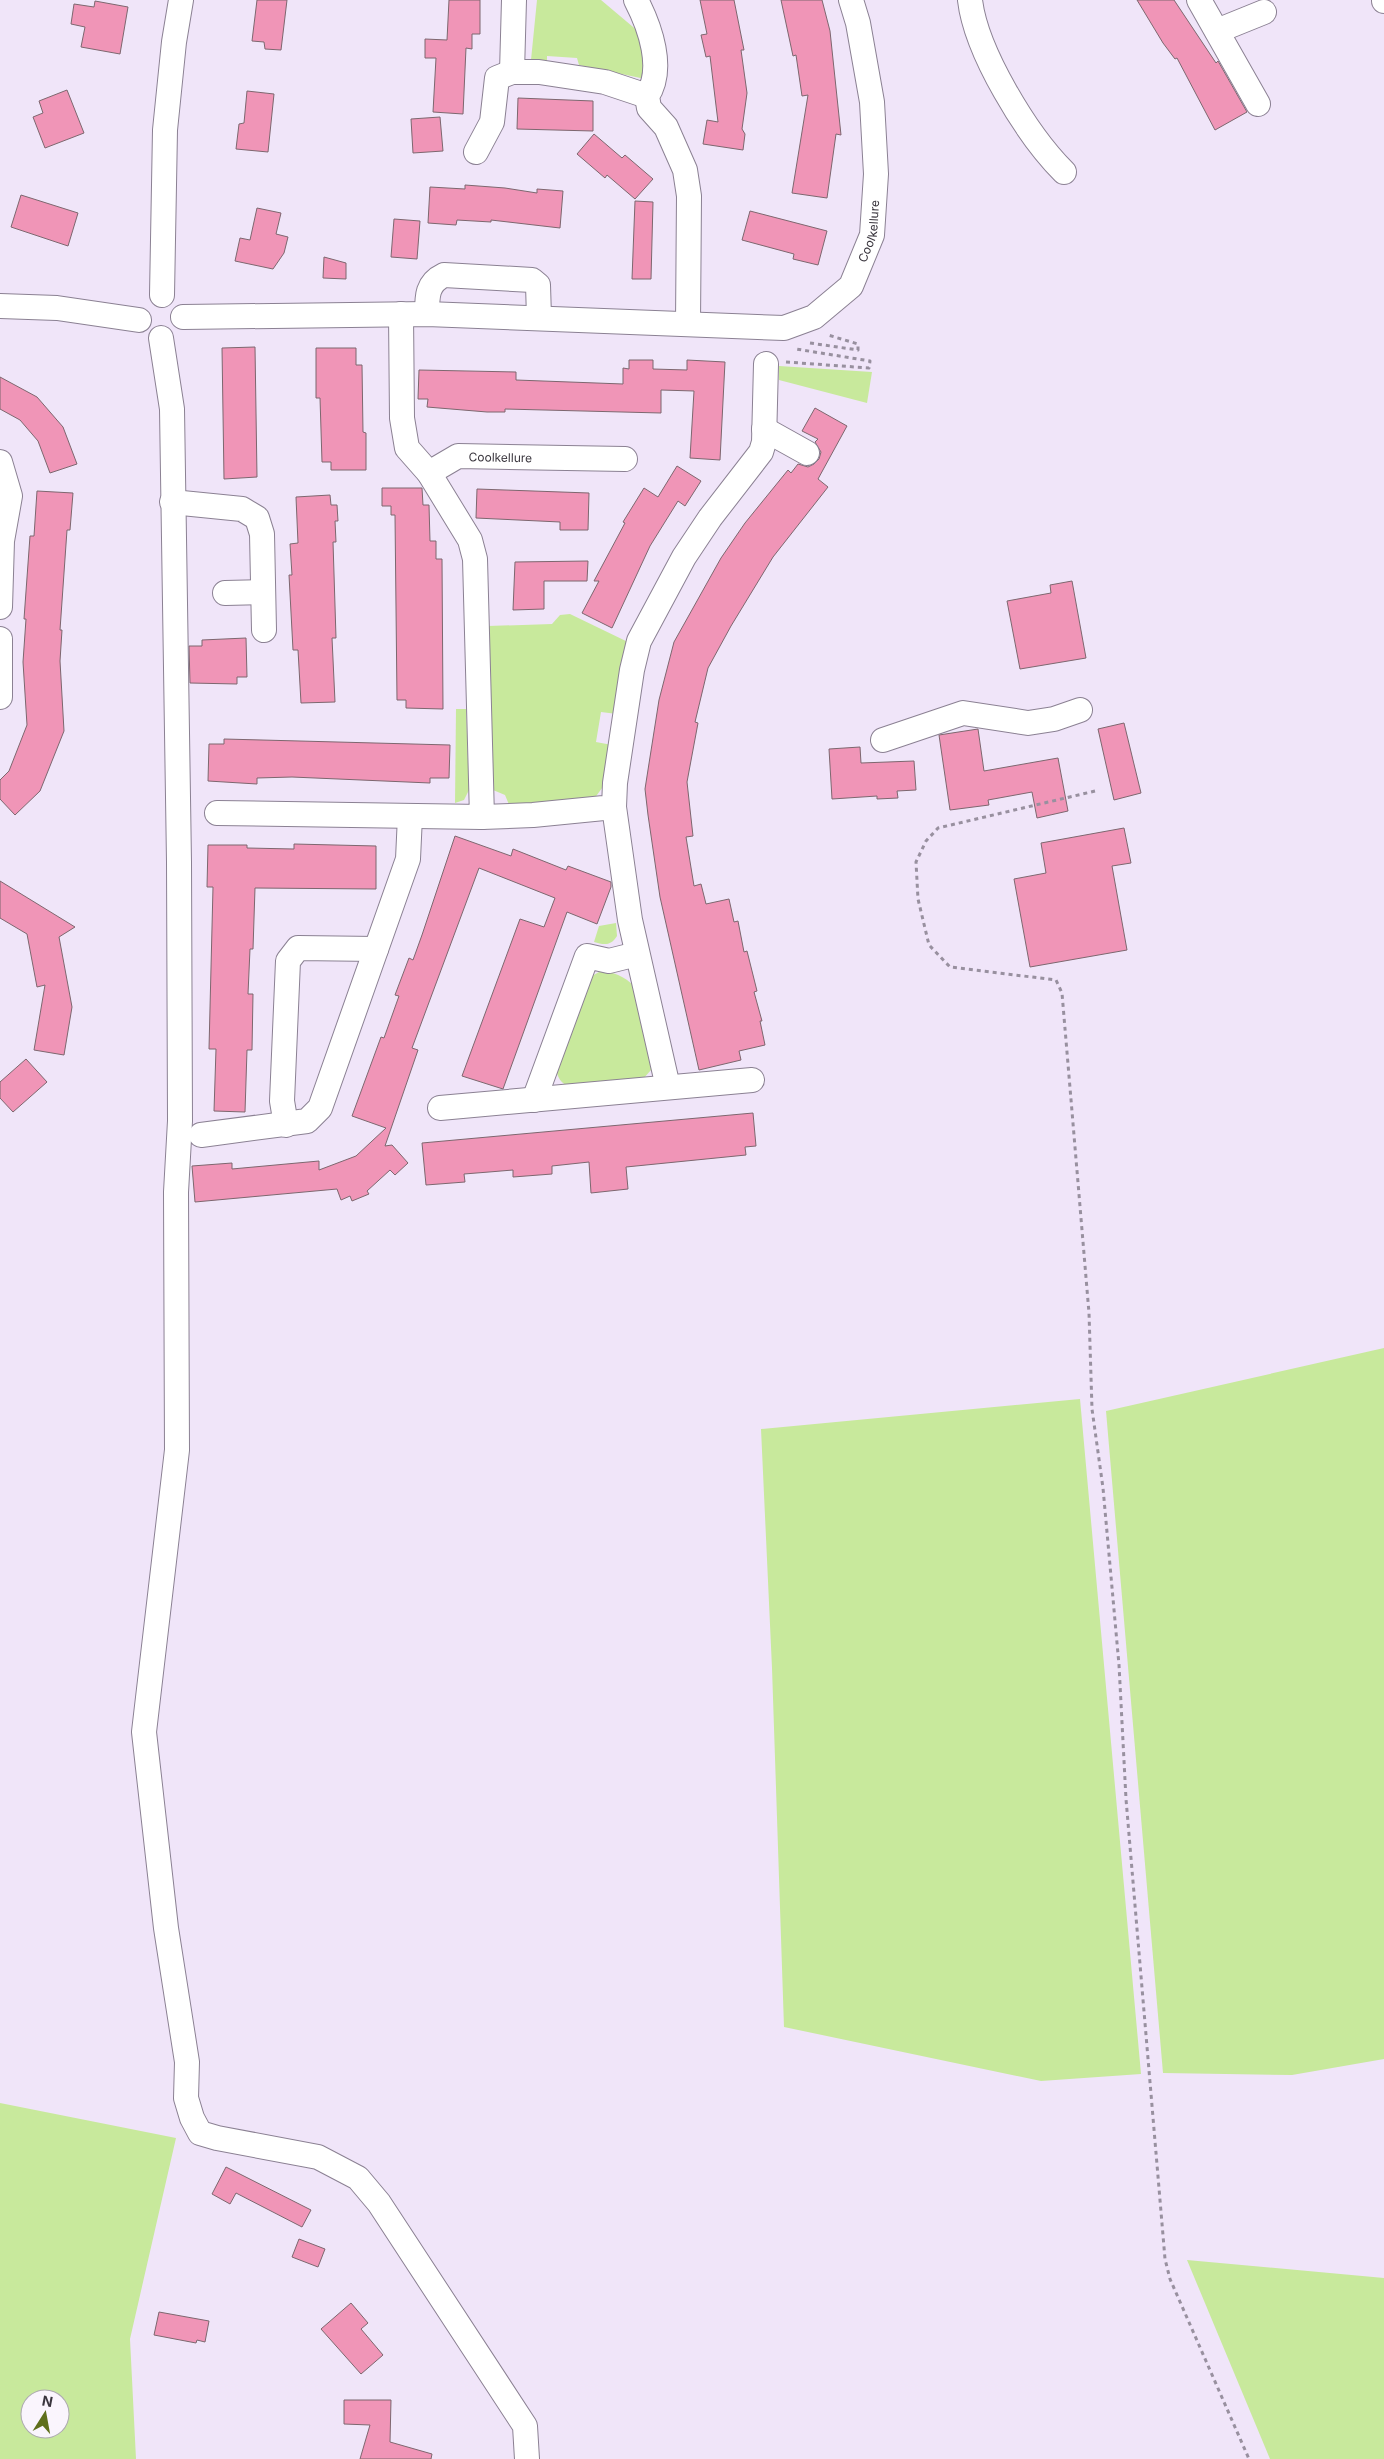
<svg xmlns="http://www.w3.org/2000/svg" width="1384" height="2459" viewBox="0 0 1384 2459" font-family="Inter,sans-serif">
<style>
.green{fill:#c8e99c;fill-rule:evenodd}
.building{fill:#f095b7;stroke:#7d676f}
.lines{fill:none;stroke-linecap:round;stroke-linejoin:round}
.minor-casing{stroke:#8b8193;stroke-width:26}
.path{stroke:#98909f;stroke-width:3;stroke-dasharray:4 4;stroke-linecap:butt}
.minor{stroke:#fff;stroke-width:24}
.labels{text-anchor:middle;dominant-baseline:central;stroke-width:4;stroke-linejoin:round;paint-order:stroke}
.street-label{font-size:12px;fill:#3a363e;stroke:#faf5fd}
</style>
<rect width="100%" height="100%" fill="#f0e5f9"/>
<g class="green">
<polygon points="537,0 601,0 639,32 650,80 579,65 577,58 547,56 547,62 531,60"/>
<polygon points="779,366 872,372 867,403 779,380"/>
<polygon points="570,614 630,643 617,714 601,712 596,742 612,745 605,784 594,799 510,807 505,795 493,790 488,626 552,624 560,615"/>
<polygon points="456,709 466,709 469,790 464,800 455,803"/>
<path d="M 616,923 L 617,936 C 611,946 604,945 594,942 L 599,926 Z"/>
<path d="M 599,972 C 615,970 628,979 638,990 L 653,1062 L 651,1070 L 643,1079 L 571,1087 C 560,1084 558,1077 555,1067 L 592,976 Z"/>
<polygon points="1384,1348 1384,2059 1292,2075 1163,2073 1106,1411"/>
<polygon points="1080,1399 1141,2074 1041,2081 784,2027 772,1668 761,1429"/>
<path d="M 0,2103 L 176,2138 L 130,2339 L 136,2459 L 0,2459 ZM 30,2399 L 60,2399 L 60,2429 L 30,2429 Z"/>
<polygon points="1187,2260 1384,2278 1384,2459 1270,2459"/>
</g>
<g class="building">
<polygon points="257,0 287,0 281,50 265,49 264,42 252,41"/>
<polygon points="449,0 480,0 480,34 472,34 472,49 466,48 463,114 433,112 436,58 425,58 425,39 447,40"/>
<polygon points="700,0 734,0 744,50 741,50 747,93 742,129 745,134 743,150 703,144 707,120 718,122 710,56 706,57 701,35 707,34"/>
<polygon points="781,0 822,0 830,31 841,135 836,134 827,198 792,193 808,95 802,96 796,55 793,56"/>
<polygon points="1137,0 1174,0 1216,63 1218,61 1247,112 1215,130 1177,58 1175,59 1163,43"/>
<polygon points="95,1 128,7 120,54 81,47 85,27 71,24 74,4 94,7"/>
<polygon points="67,90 84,133 45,148 33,117 43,113 39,101"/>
<polygon points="247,91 274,94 268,152 236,149 239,124 244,123"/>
<polygon points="518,98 593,101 593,131 517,129"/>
<polygon points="440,117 443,151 413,153 411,119"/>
<polygon points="594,134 622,158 625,155 653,179 635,199 607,175 605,178 577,154"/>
<polygon points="465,185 505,188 537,193 537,189 563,191 560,228 491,220 491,222 457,220 456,225 428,223 430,187 465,189"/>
<polygon points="21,195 78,213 68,246 11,227"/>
<polygon points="635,201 653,202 651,279 632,279"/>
<polygon points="257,208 281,213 276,234 288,237 284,253 273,269 235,261 240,238 250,240"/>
<polygon points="750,211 827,231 818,265 793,259 794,254 742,240"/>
<polygon points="394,219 420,221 417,259 391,257"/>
<polygon points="324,257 346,263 346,279 323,278"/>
<polygon points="255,347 257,477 224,479 222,348"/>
<polygon points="316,348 356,348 356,365 362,365 363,432 366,433 366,470 331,470 331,462 322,462 320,398 316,398"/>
<polygon points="629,360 653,360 653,369 687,370 687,360 725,362 720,460 690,458 694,391 661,390 661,413 505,409 505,412 487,412 427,407 428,399 418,399 419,370 516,372 516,380 623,384 623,368 629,369"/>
<polygon points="0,377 37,397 63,427 77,464 50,473 38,441 20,420 0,409"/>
<polygon points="815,408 847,426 818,479 828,487 773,557 731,626 708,668 695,722 698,723 687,782 693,836 686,837 694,886 701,884 706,904 729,899 734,922 738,921 744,952 747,951 757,991 754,992 762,1021 760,1021 765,1045 739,1051 741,1060 699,1070 660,897 648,815 645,789 659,700 674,642 721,558 745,523 788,470 791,473 798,464 808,467 814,464 819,459 821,452 815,442 818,439 802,431"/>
<polygon points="677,466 701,481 685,506 678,501 650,546 612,628 582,613 599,581 594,581 625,523 623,522 644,488 658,497"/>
<polygon points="382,488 422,488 423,505 429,505 430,541 436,541 436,559 442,559 443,709 406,708 406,700 397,700 395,515 391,515 391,506 382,506"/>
<polygon points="477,489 589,493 588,530 560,530 560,522 476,518"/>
<polygon points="37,491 73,493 70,530 67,530 60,630 62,630 60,661 64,731 40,791 15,815 0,799 0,780 9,771 27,725 23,662 26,619 24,619 30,536 34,536"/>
<polygon points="330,495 331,505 337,505 338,521 335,521 336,542 333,542 336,638 332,638 335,702 301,703 298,650 293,650 289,575 292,575 290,544 298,543 296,497"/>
<polygon points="588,561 587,581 544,581 544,609 513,610 515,562"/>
<polygon points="1072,581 1086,658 1020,669 1007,601 1051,593 1050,585"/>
<polygon points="246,638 247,677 237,677 237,684 190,683 189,646 202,646 202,640"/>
<polygon points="1124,723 1141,793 1114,800 1098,729"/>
<polygon points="978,729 984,771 1058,758 1068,811 1037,818 1032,792 988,800 989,805 950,810 939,735"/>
<polygon points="224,739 450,745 449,778 430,778 430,783 292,777 257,778 257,784 208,781 209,744 224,744"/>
<polygon points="860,747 861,763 914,761 916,790 897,791 898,798 877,799 877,796 832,799 829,749"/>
<polygon points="1124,828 1131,863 1112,866 1127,950 1030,967 1014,879 1046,873 1041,843"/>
<polygon points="455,836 511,856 513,849 566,870 568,866 611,882 611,887 597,924 567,912 503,1089 462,1076 520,919 544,927 555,898 479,868 412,1048 418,1050 385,1146 392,1145 408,1163 395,1175 390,1170 367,1191 369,1194 352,1201 350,1196 341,1200 337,1189 195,1202 192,1166 232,1163 232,1169 319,1161 319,1170 356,1156 386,1128 352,1116 381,1037 384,1038 399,996 395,995 409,958 413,960 422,935"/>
<polygon points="294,844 376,846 376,889 255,888 253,949 250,949 248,994 253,994 252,1050 247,1050 245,1112 214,1111 216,1049 209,1049 213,887 207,887 208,845 247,845 247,848 294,849"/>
<polygon points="0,881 75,927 59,937 72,1007 64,1055 34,1050 45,985 37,987 27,934 0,918"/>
<polygon points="26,1059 47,1082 13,1112 0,1098 0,1082"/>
<polygon points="753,1113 756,1146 745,1147 746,1155 626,1167 628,1189 591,1193 589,1162 552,1166 552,1174 513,1177 513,1170 489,1172 464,1174 465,1182 426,1185 422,1143"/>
<polygon points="226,2167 311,2210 302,2227 236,2193 230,2204 212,2194"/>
<polygon points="299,2239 325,2249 318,2267 292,2257"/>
<polygon points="351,2303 368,2323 361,2329 383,2355 361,2374 321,2329"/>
<polygon points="159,2312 209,2321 205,2342 197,2340 196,2343 154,2335"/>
<polygon points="344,2400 391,2400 390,2442 432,2454 431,2459 360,2459 370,2425 344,2424"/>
</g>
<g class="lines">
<defs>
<g id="minor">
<polyline points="514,0 512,72 539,72 605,82 647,96"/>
<path d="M 636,0 C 650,27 665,69 647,96 L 649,108 L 666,127 L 685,170 L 689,196 L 688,324"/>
<path d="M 970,0 C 976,52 1027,135 1064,172"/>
<polyline points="1199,0 1258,104"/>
<polyline points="1384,0 1384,1"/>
<polyline points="1217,31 1264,12"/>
<polyline points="476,152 492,122 497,78 512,72"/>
<polyline points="162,295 165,130 174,42 181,0"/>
<polyline points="0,306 57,308 139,320"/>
<path d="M 427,314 C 427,296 427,283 444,275 L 532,280 L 538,285 L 539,317"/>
<path id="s1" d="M 183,317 L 427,314 L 784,328 L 814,317 L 851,286 L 872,235 L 876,174 L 872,102 L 858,23 L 851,0"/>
<polyline points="161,338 172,409 179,862 180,1121 176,1192 177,1450 144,1732 166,1928 187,2062 186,2098 192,2118 200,2133 217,2138 318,2157 358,2178 379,2203 525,2426 527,2459"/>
<polyline points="764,429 807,453"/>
<polyline points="0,462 10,496 2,541 0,607"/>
<path id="s2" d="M 429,473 L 458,456 L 625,459"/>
<polyline points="172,502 242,509 257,518 262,534 264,630"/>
<polyline points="225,593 263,592"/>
<polyline points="0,639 0,697"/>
<polyline points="883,740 963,713 1028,723 1054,719 1080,710"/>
<polyline points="614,807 630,920 668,1087"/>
<polyline points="217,813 482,817 475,559 470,540 429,473 407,448 402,418 401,314"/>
<polyline points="482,817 533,815 614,807 615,783 632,670 639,641 684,557 710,518 761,452 764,442 766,364"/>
<polyline points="534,1100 587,956 609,961 637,954"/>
<polyline points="440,1108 752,1080"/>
<polyline points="286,1125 282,1101 288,961 298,948 376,949"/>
<polyline points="201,1135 307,1121 320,1108 408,859 410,816"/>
</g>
</defs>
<use href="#minor" class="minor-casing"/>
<g class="path">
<polyline points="810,343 858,350 858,344 828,335"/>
<polyline points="786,362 869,368 870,361 796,349 796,347"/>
<polyline points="1095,791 938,828 926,841 916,862 918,899 929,945 950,967 1056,980 1062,993 1089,1313 1092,1409 1103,1488 1119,1665 1126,1799 1165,2259 1170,2279 1249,2459"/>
</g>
<use href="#minor" class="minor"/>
</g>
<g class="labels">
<g class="street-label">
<text stroke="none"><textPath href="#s1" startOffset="740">Coolkellure</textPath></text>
<text stroke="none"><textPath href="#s2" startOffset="76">Coolkellure</textPath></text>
</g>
</g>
<g transform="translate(45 2414) rotate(11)"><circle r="24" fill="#faf5fd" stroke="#ada9b1"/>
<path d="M0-4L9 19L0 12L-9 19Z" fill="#5f6f1c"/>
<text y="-8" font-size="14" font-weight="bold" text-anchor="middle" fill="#3a363e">N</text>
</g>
</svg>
